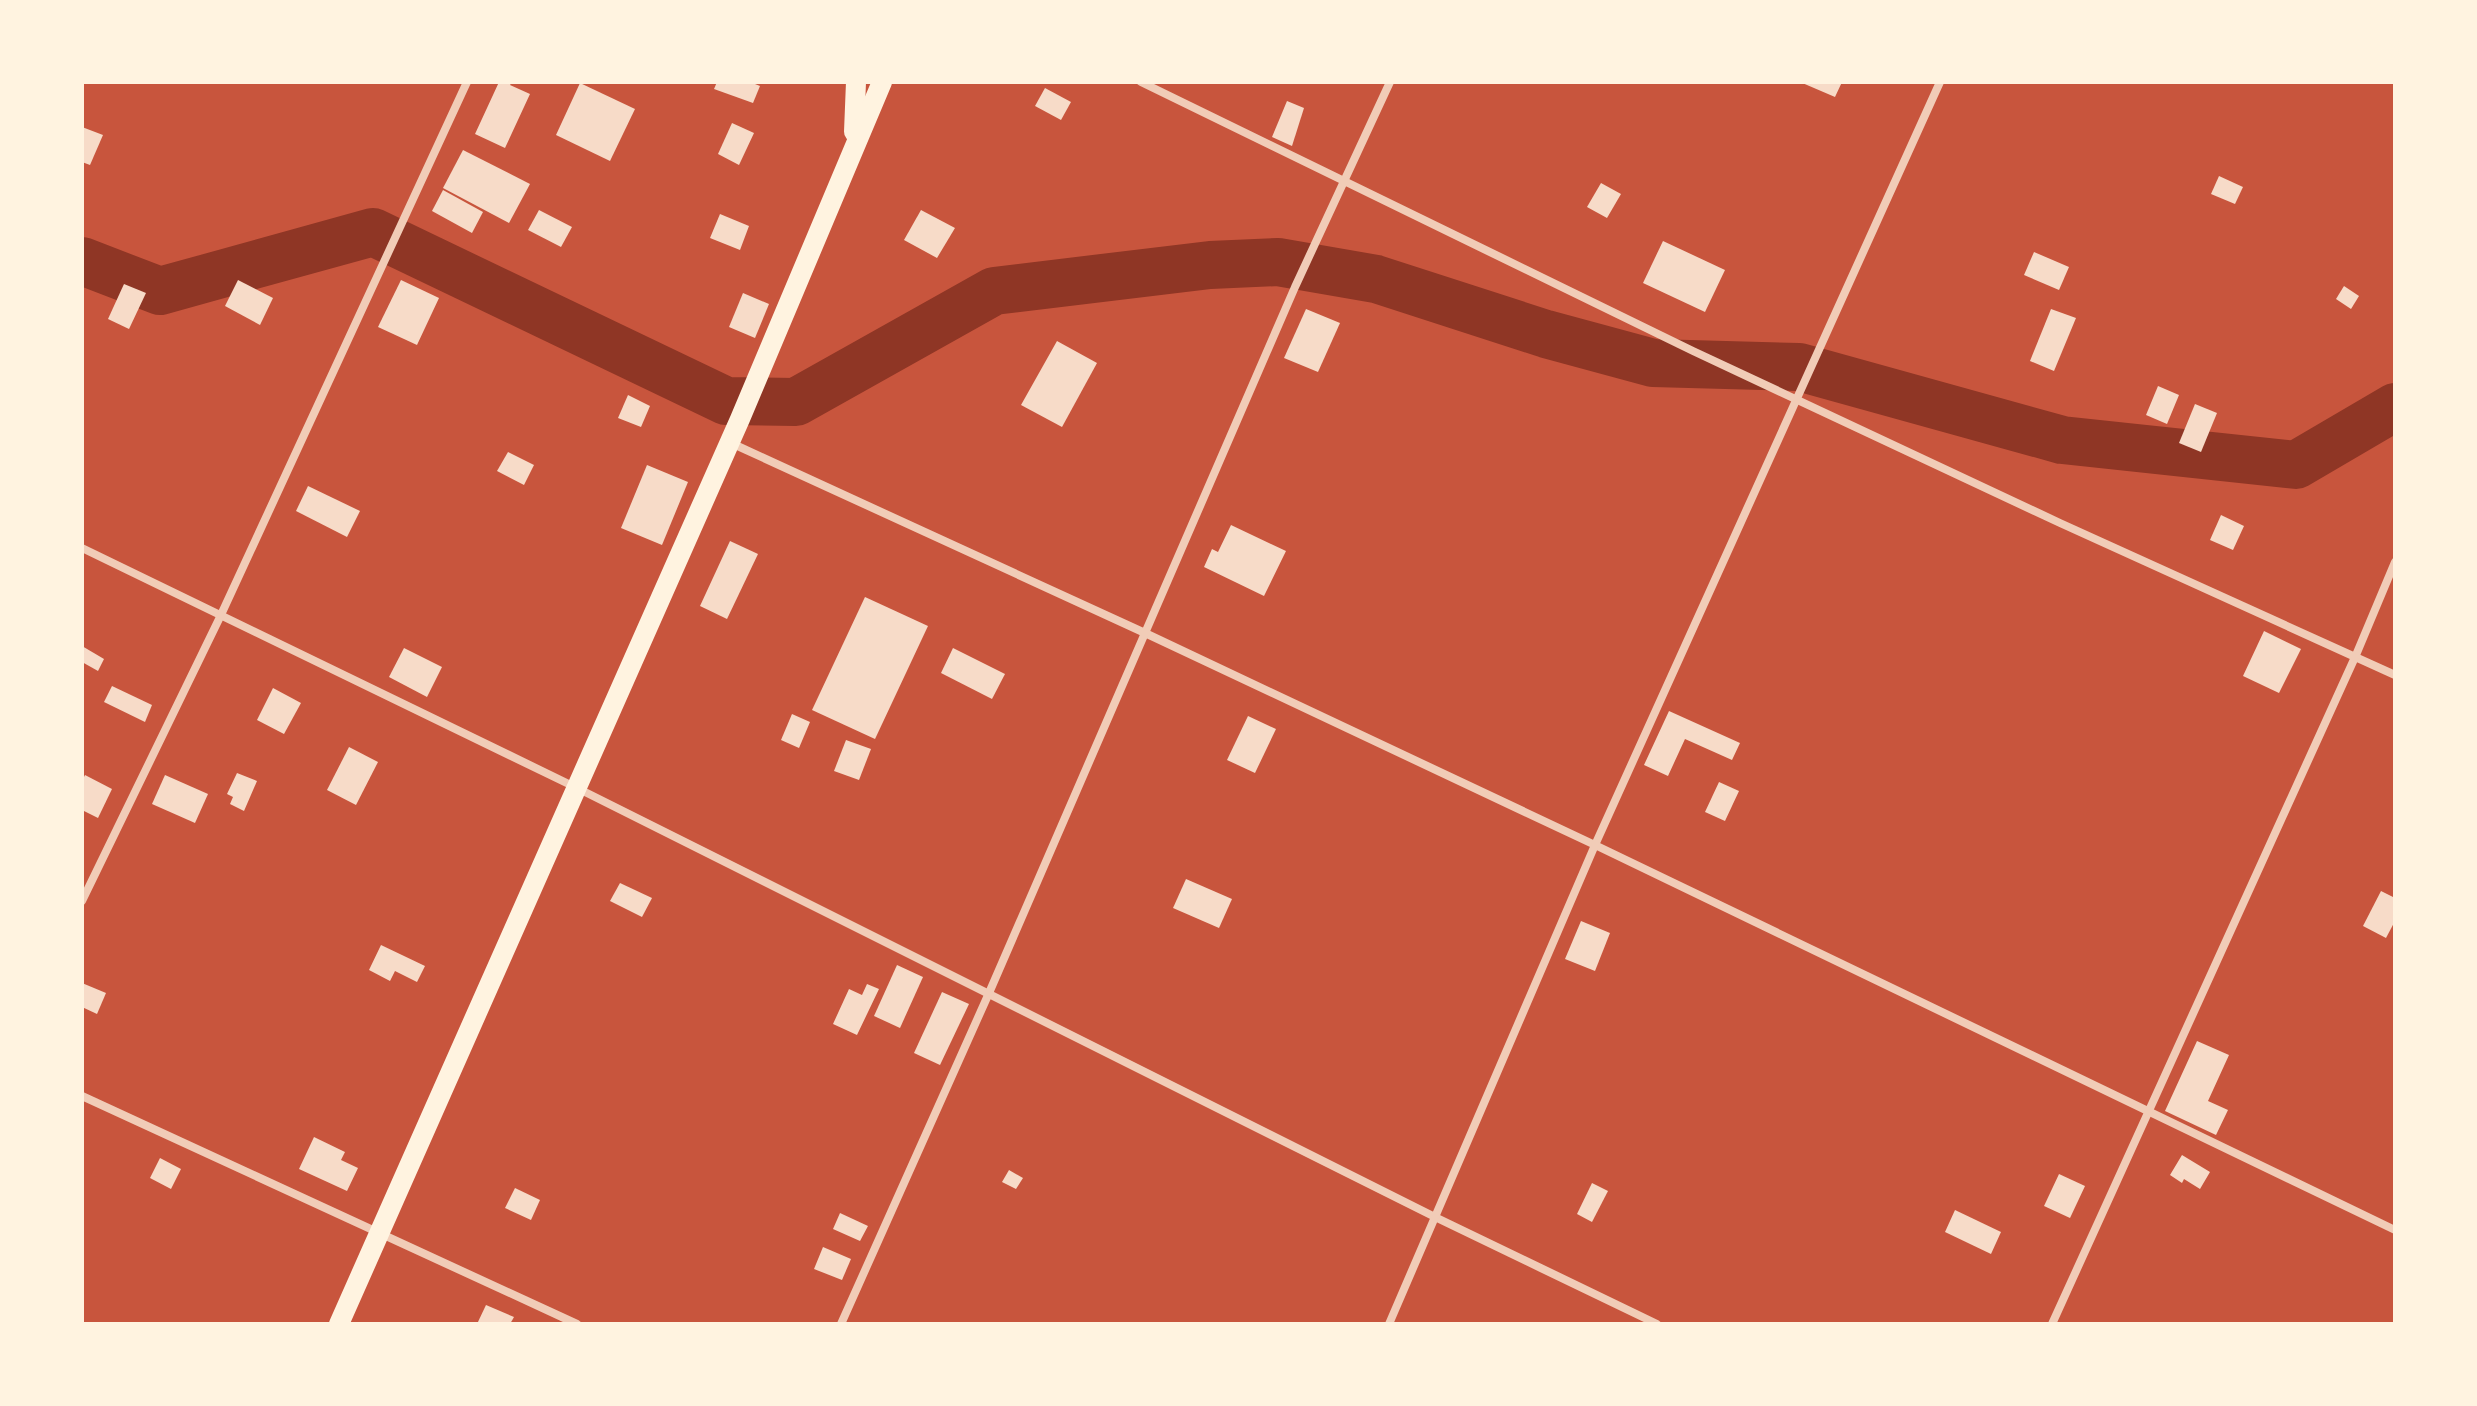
<svg xmlns="http://www.w3.org/2000/svg" width="2477" height="1406" viewBox="0 0 2477 1406" font-family="Helvetica,sans-serif">
<rect width="100%" height="100%" fill="#c8553d"/>
<g fill="none" stroke-linecap="round" stroke-linejoin="round">
<path stroke="#8f3625" stroke-width="48" d="M82,261L160,291L373,232L726,401L796,402L994,291L1210,265L1278,262L1376,279L1546,334L1653,363L1799,367L2062,440L2296,465L2395,407"/>
</g>
<g fill="#f7dbc8">
<path d="M499,82H512L510,85L530,94L505,148L475,134Z"/>
<path d="M717,82H750L760,86L753,103L714,89Z"/>
<path d="M1800,82H1842L1835,97Z"/>
<path d="M580,83L635,109L610,161L556,135Z"/>
<path d="M1045,88L1071,102L1061,120L1035,106Z"/>
<path d="M1287,101L1304,108L1292,146L1272,137Z"/>
<path d="M732,123L754,133L739,165L718,154Z"/>
<path d="M82,127L103,135L90,165L82,162Z"/>
<path d="M463,150L530,184L509,223L443,188Z"/>
<path d="M2219,176L2243,187L2235,204L2211,194Z"/>
<path d="M1601,183L1621,194L1607,218L1587,207Z"/>
<path d="M443,190L483,212L472,233L432,211Z"/>
<path d="M539,210L572,227L561,247L528,230Z"/>
<path d="M921,210L955,228L937,258L904,240Z"/>
<path d="M720,214L749,226L740,250L710,238Z"/>
<path d="M1663,241L1725,270L1705,312L1643,283Z"/>
<path d="M2034,252L2069,267L2059,290L2024,275Z"/>
<path d="M238,280L273,298L260,325L225,306Z"/>
<path d="M401,280L439,298L417,345L378,327Z"/>
<path d="M124,284L146,293L129,329L108,319Z"/>
<path d="M2344,286L2359,296L2351,309L2336,299Z"/>
<path d="M743,293L769,304L755,338L729,327Z"/>
<path d="M1306,309L1340,323L1318,372L1284,358Z"/>
<path d="M2051,309L2076,318L2054,371L2030,361Z"/>
<path d="M1057,341L1097,363L1062,427L1021,405Z"/>
<path d="M2158,386L2179,395L2167,424L2146,415Z"/>
<path d="M628,395L650,406L641,427L618,418Z"/>
<path d="M2195,404L2217,413L2201,452L2179,443Z"/>
<path d="M508,452L534,465L524,485L497,471Z"/>
<path d="M647,465L688,482L662,545L621,528Z"/>
<path d="M308,486L360,511L347,537L296,511Z"/>
<path d="M2221,515L2244,526L2233,550L2210,540Z"/>
<path d="M1231,525L1286,551L1264,596L1204,567L1212,549L1218,552Z"/>
<path d="M730,541L758,554L727,619L700,606Z"/>
<path d="M865,597L928,626L875,739L812,710Z"/>
<path d="M2264,631L2301,649L2279,693L2243,676Z"/>
<path d="M82,646L104,659L98,671L82,662Z"/>
<path d="M404,648L442,667L427,697L389,677Z"/>
<path d="M953,648L1005,674L992,699L941,673Z"/>
<path d="M112,686L152,705L145,722L104,702Z"/>
<path d="M273,688L301,703L284,734L257,720Z"/>
<path d="M1669,711L1740,743L1732,760L1685,739L1668,776L1644,765Z"/>
<path d="M792,714L810,722L799,748L781,740Z"/>
<path d="M1248,716L1276,729L1255,773L1227,760Z"/>
<path d="M846,740L871,749L859,780L834,771Z"/>
<path d="M349,747L378,762L356,805L327,790Z"/>
<path d="M237,773L257,781L244,811L230,804L233,797L227,794Z"/>
<path d="M85,775L112,789L98,818L82,810V781Z"/>
<path d="M165,775L208,794L195,823L152,804Z"/>
<path d="M1719,782L1739,791L1725,821L1705,812Z"/>
<path d="M1186,879L1232,899L1219,928L1173,908Z"/>
<path d="M620,883L652,898L642,917L610,901Z"/>
<path d="M2381,891L2395,898V921L2386,938L2363,926Z"/>
<path d="M1581,921L1610,933L1595,971L1565,959Z"/>
<path d="M381,945L425,966L417,982L395,971L390,981L369,970Z"/>
<path d="M897,965L923,977L900,1028L874,1016Z"/>
<path d="M82,983L106,993L97,1014L82,1007Z"/>
<path d="M867,984L879,989L857,1035L833,1024L849,989L862,995Z"/>
<path d="M942,992L969,1004L940,1065L914,1053Z"/>
<path d="M2197,1041L2229,1055L2208,1101L2228,1110L2216,1135L2165,1111Z"/>
<path d="M314,1137L345,1152L341,1160L358,1168L347,1191L299,1169Z"/>
<path d="M2182,1155L2210,1172L2200,1189L2184,1179L2182,1183L2170,1175Z"/>
<path d="M160,1158L181,1169L171,1189L150,1178Z"/>
<path d="M1009,1170L1023,1178L1016,1189L1002,1182Z"/>
<path d="M2059,1174L2085,1186L2070,1218L2044,1206Z"/>
<path d="M1592,1183L1608,1191L1592,1222L1577,1214Z"/>
<path d="M515,1188L540,1200L531,1220L505,1208Z"/>
<path d="M1955,1210L2001,1232L1991,1254L1945,1232Z"/>
<path d="M840,1213L868,1226L860,1241L833,1229Z"/>
<path d="M823,1247L851,1259L842,1280L814,1269Z"/>
<path d="M486,1305L514,1317L510,1324H477Z"/>
</g>
<g fill="none" stroke-linecap="round" stroke-linejoin="round">
<g stroke="#f1ccb7" stroke-width="8">
<path d="M1141,82L1693,351L2060,523L2395,675"/>
<path d="M731,443L1145,633L1595,845L2395,1230"/>
<path d="M82,548L577,788L1437,1218L1657,1324"/>
<path d="M82,901L220,617L467,82"/>
<path d="M82,1096L577,1324"/>
<path d="M841,1324L989,993L1295,287L1390,82"/>
<path d="M1389,1324L1595,845L1940,82"/>
<path d="M2052,1324L2356,655L2395,562"/>
</g>
<g stroke="#fff3e0" stroke-width="20">
<path d="M854,132L856,82"/>
<path d="M339,1324L740,419L882,82"/>
</g>
</g>
<rect width="2477" height="1406" fill="none" stroke="#fff3e0" stroke-width="168"/>
</svg>
